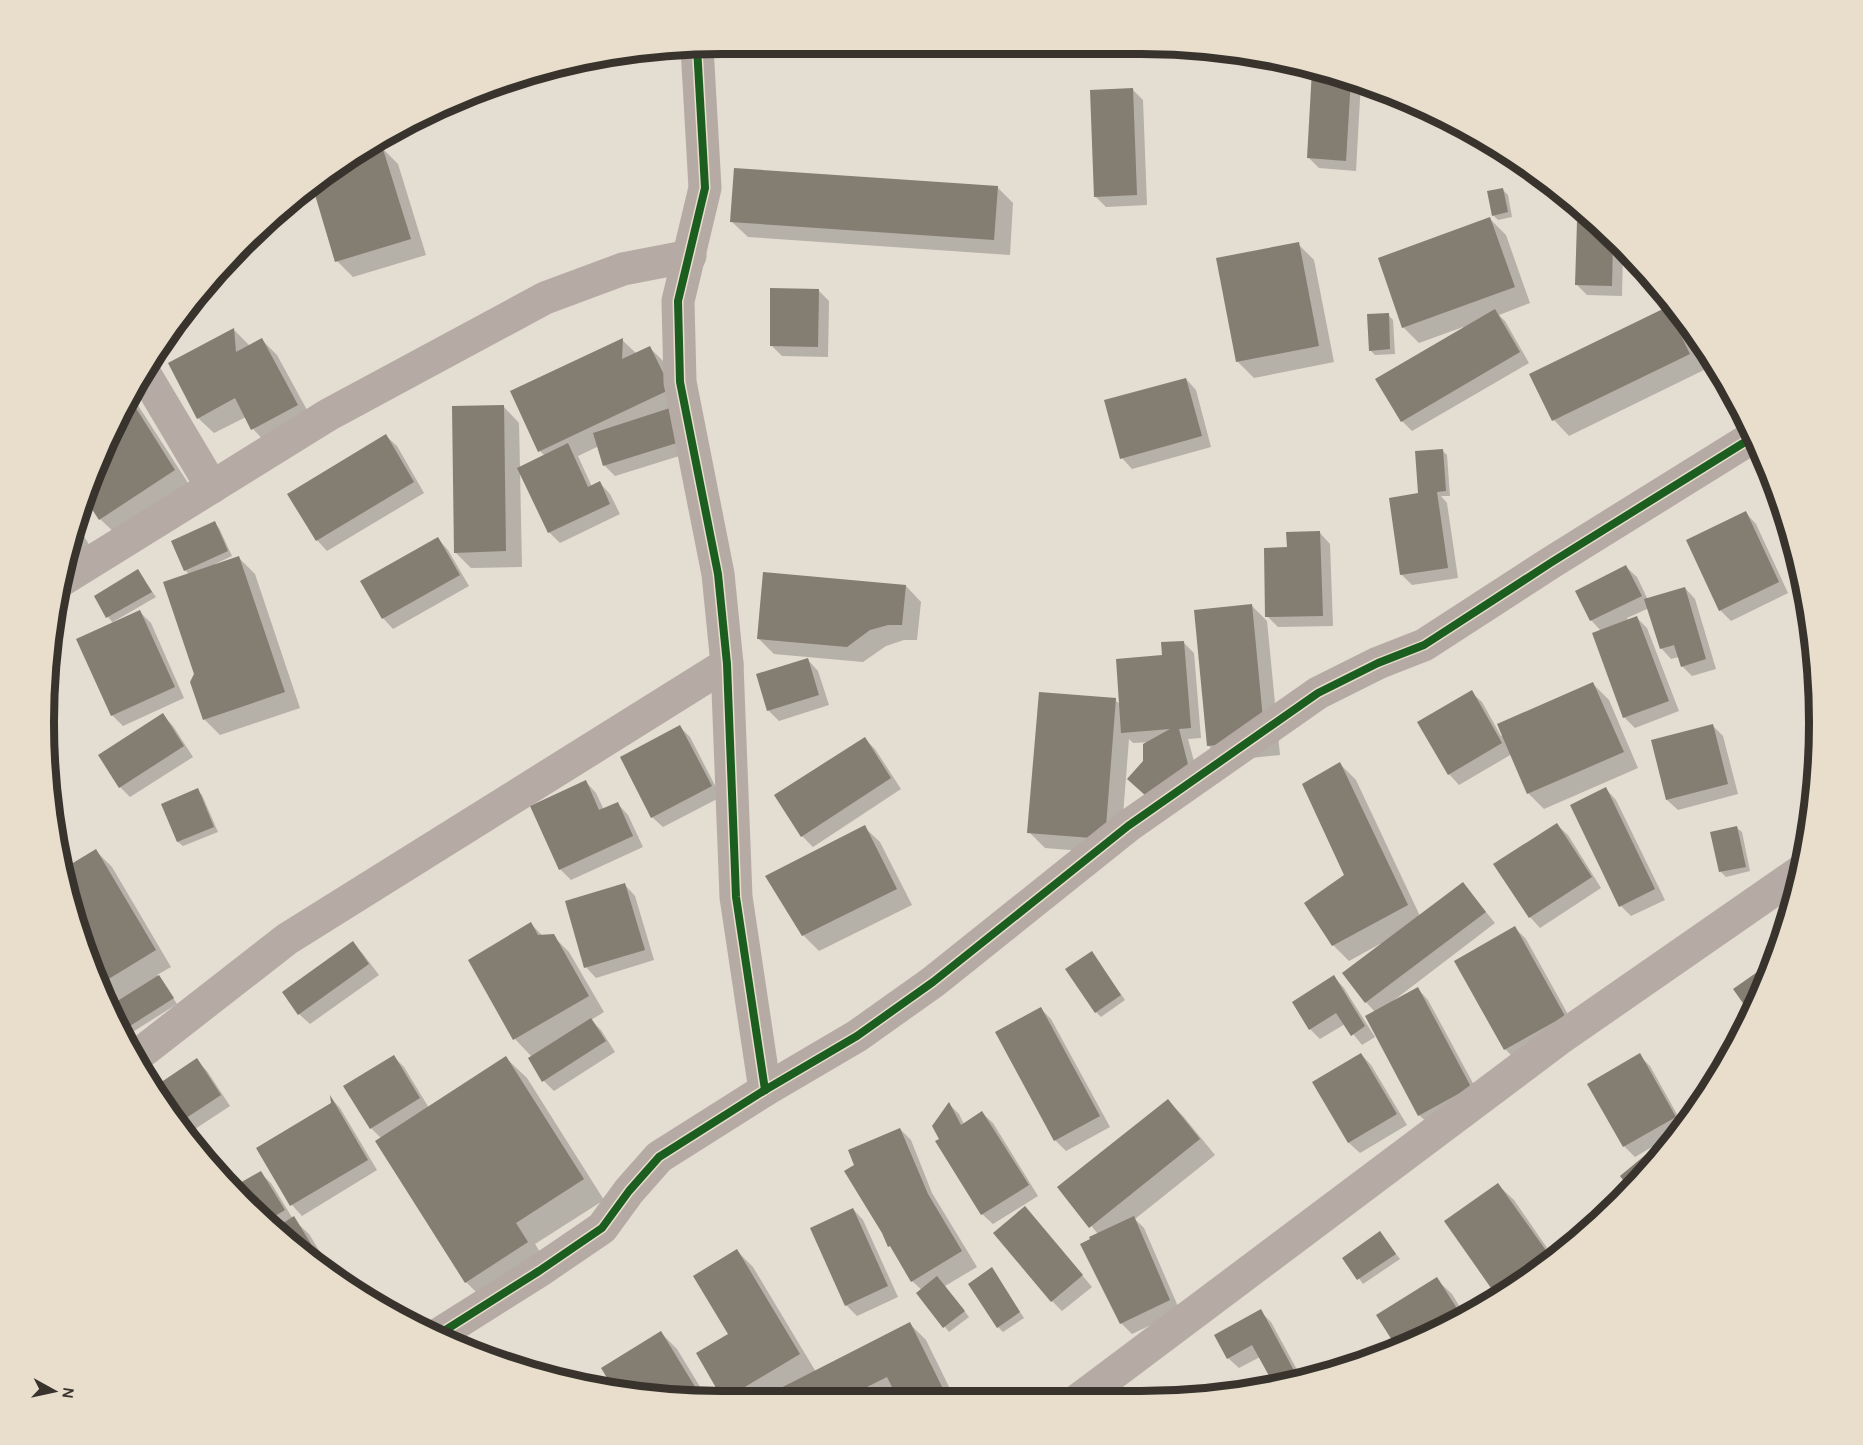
<svg xmlns="http://www.w3.org/2000/svg" width="1863" height="1445" viewBox="0 0 1863 1445" font-family="Karla,sans-serif">
<rect width="100%" height="100%" fill="#e3ddd2"/>
<g fill="#0003">
<path d="M1314,71L1361,81L1356,171L1319,168L1308,157Z"/>
<path d="M1132,89L1143,100L1147,205L1106,207L1096,197Z"/>
<path d="M382,148L398,164L426,255L353,277L337,261Z"/>
<path d="M997,187L1013,203L1010,255L748,237L732,222Z"/>
<path d="M1503,190L1508,195L1512,217L1498,220L1493,215Z"/>
<path d="M1490,219L1506,235L1530,303L1499,315L1505,321L1529,363L1412,431L1402,421L1464,329L1463,327L1419,343L1403,327Z"/>
<path d="M1578,224H1597L1623,249L1622,296L1587,295L1576,284Z"/>
<path d="M1298,244L1314,260L1334,362L1254,378L1238,362L1218,259Z"/>
<path d="M818,290L829,301L828,357L782,356L771,345Z"/>
<path d="M1667,309L1682,324L1704,370L1569,436L1554,420Z"/>
<path d="M1388,315L1393,320L1395,354L1375,355L1370,350Z"/>
<path d="M234,330L250,346L262,340L277,355L313,421L268,445L253,429L246,417L214,433L198,418Z"/>
<path d="M622,340L637,354L650,348L666,364L689,453L615,476L605,466L599,446L578,456L592,487L600,483L610,494L620,514L560,543L549,532L520,470L522,567L471,568L455,552L504,407L519,423L520,468L545,456L540,451Z"/>
<path d="M1186,379L1196,390L1211,447L1132,469L1122,458Z"/>
<path d="M130,393L190,486L116,534L100,519L87,498Z"/>
<path d="M386,436L397,446L424,493L327,551L317,540Z"/>
<path d="M1442,450L1447,455L1450,496H1441L1447,503L1458,578L1412,585L1401,574L1422,495Z"/>
<path d="M1778,492L1783,504L1788,524L1782,526L1777,521L1770,494Z"/>
<path d="M1746,513L1756,524L1788,593L1731,621L1720,610Z"/>
<path d="M76,523L96,556L63,576L67,547Z"/>
<path d="M214,523L219,528L232,556L215,564L216,566L239,558L255,574L300,708L220,735L205,720L192,682L196,674L190,575L185,570Z"/>
<path d="M1320,533L1330,544L1333,626L1278,627L1267,616L1288,548Z"/>
<path d="M438,539L448,550L469,586L393,629L383,618Z"/>
<path d="M1626,567L1637,577L1648,600L1685,588L1695,599L1716,669L1692,676L1682,666L1679,657L1671,659L1661,648L1649,608L1627,618L1628,620L1636,617L1647,628L1679,711L1635,728L1624,717L1601,631L1591,620Z"/>
<path d="M138,571L156,597L113,622L114,624L140,612L151,623L184,698L123,726L112,715L114,624L108,617L96,596Z"/>
<path d="M906,586L921,602L917,640H904L886,646L863,662L774,654L758,638Z"/>
<path d="M1251,605L1267,621L1280,755L1224,761L1208,745Z"/>
<path d="M1183,642L1194,653L1201,738L1188,739L1201,787L1144,762L1151,742L1133,743L1129,739L1120,854L1045,848L1029,832L1115,700L1121,705L1164,656Z"/>
<path d="M808,660L818,671L829,705L779,721L768,710Z"/>
<path d="M1593,684L1609,700L1638,768L1544,809L1529,794L1512,754L1459,785L1449,774L1471,692L1482,702L1501,736Z"/>
<path d="M163,715L173,726L193,757L130,797L120,787Z"/>
<path d="M1712,725L1723,736L1738,794L1678,810L1667,800Z"/>
<path d="M680,727L690,737L721,797L663,827L652,817Z"/>
<path d="M865,739L875,749L901,789L813,847L802,836L776,796Z"/>
<path d="M1340,764L1356,780L1420,916L1463,884L1495,923L1393,1001L1394,1002L1418,989L1428,1000L1481,1098L1430,1125L1419,1115L1375,1012L1366,1002L1381,946L1380,944L1349,961L1333,945L1346,876Z"/>
<path d="M586,782L596,793L604,810L618,804L628,815L643,847L571,880L560,869Z"/>
<path d="M1606,789L1616,800L1665,900L1631,916L1621,906Z"/>
<path d="M197,790L202,795L218,832L183,846L178,842Z"/>
<path d="M1557,825L1568,835L1601,888L1540,928L1530,917Z"/>
<path d="M864,827L880,842L912,905L819,951L803,935Z"/>
<path d="M1737,828L1742,832L1750,871L1726,877L1721,872Z"/>
<path d="M96,851L112,867L171,967L157,975L163,982L177,1004L128,1035L118,1023L111,1006L120,1001L118,999L111,1003L109,1001L67,899L63,871Z"/>
<path d="M625,885L635,896L654,960L596,978L586,967Z"/>
<path d="M531,924L543,936H553L569,952L604,1012L591,1020L601,1030L615,1052L554,1091L544,1081L532,1057L515,1039L470,960Z"/>
<path d="M1515,928L1526,939L1575,1027L1516,1060L1505,1049L1456,961Z"/>
<path d="M353,943L363,954L379,975L310,1024L299,1014Z"/>
<path d="M1092,953L1125,1000L1101,1017L1096,1012Z"/>
<path d="M1334,977L1344,988L1375,1037L1362,1045L1345,1024L1320,1039L1310,1029Z"/>
<path d="M1041,1009L1051,1019L1110,1127L1066,1151L1055,1140Z"/>
<path d="M1361,1054L1371,1065L1407,1125L1360,1153L1349,1143L1314,1082Z"/>
<path d="M1639,1055L1650,1066L1683,1125L1689,1120L1679,1136L1631,1187L1661,1144L1660,1142L1635,1157L1624,1146Z"/>
<path d="M394,1057L404,1067L429,1108L506,1058L527,1078L604,1200L535,1244L547,1263L486,1302L466,1282L382,1139L371,1128Z"/>
<path d="M196,1060L207,1071L230,1106L189,1133L154,1088Z"/>
<path d="M332,1099L340,1108L377,1170L302,1216L292,1205L258,1148L333,1103Z"/>
<path d="M1168,1101L1183,1116L1215,1155L1135,1219L1144,1228L1180,1311L1132,1334L1121,1323L1098,1234L1059,1187Z"/>
<path d="M949,1104L959,1114L964,1124L982,1113L993,1123L1038,1196L993,1224L982,1214L941,1139Z"/>
<path d="M900,1129L911,1140L932,1193L977,1267L945,1286L969,1317L949,1332L918,1293L922,1290L912,1281Z"/>
<path d="M260,1173L271,1183L293,1219L309,1234L338,1281L242,1202L232,1190Z"/>
<path d="M1498,1185L1514,1200L1554,1258L1499,1297Z"/>
<path d="M853,1209L863,1220L898,1297L857,1316L846,1305Z"/>
<path d="M1035,1219L1092,1287L1062,1311L1052,1301Z"/>
<path d="M1380,1233L1400,1259L1363,1284L1344,1258Z"/>
<path d="M737,1251L753,1267L816,1372L910,1324L926,1340L956,1401H901L898,1395L886,1401H777L774,1395L763,1401H727L698,1354L730,1335Z"/>
<path d="M992,1269L1024,1318L1003,1332L998,1327Z"/>
<path d="M1436,1279L1452,1294L1466,1317L1399,1347L1379,1315Z"/>
<path d="M1260,1311L1271,1322L1301,1377L1275,1382L1260,1357L1239,1368L1228,1358Z"/>
<path d="M661,1333L677,1349L708,1400L617,1391Z"/>
<path d="M1168,1389L1178,1400H1153Z"/>
</g>
<g fill="#837d72">
<path d="M1312,70L1351,78L1346,161L1307,158Z"/>
<path d="M1133,88L1137,195L1094,197L1090,90Z"/>
<path d="M382,146L411,239L335,262L313,188L357,154Z"/>
<path d="M734,168L998,186L994,240L730,222Z"/>
<path d="M1503,188L1508,212L1492,216L1487,191Z"/>
<path d="M1490,217L1515,287L1402,328L1378,258Z"/>
<path d="M1577,222L1595,223L1613,239L1612,286L1575,285Z"/>
<path d="M1299,242L1319,346L1236,362L1216,258Z"/>
<path d="M770,288L819,289L818,347L770,346Z"/>
<path d="M1667,307L1690,354L1552,421L1529,374Z"/>
<path d="M1495,309L1520,352L1401,422L1375,379Z"/>
<path d="M1389,313L1390,349L1369,351L1367,314Z"/>
<path d="M234,328L236,352L262,338L298,405L251,430L235,398L197,419L168,363Z"/>
<path d="M623,338L622,359L650,346L671,389L538,452L510,391Z"/>
<path d="M1186,378L1202,436L1120,459L1104,400Z"/>
<path d="M129,397L175,470L99,520L86,500Z"/>
<path d="M504,405L506,551L454,553L452,406Z"/>
<path d="M670,408L680,442L603,466L593,433Z"/>
<path d="M386,434L414,482L316,541L287,494Z"/>
<path d="M568,443L588,487L600,481L610,504L548,533L517,468Z"/>
<path d="M1443,449L1446,491L1437,492L1448,568L1400,575L1389,498L1418,493L1415,451Z"/>
<path d="M1777,491L1787,519L1776,522L1769,493Z"/>
<path d="M1746,511L1779,582L1719,611L1686,540Z"/>
<path d="M215,521L228,551L184,571L171,541Z"/>
<path d="M74,528L81,539L66,549L67,547Z"/>
<path d="M1320,531L1323,616L1265,617L1264,548L1287,547L1286,532Z"/>
<path d="M438,537L460,575L382,619L360,581Z"/>
<path d="M239,556L285,692L203,720L190,682L194,674L163,582Z"/>
<path d="M1626,565L1642,596L1590,621L1575,591Z"/>
<path d="M138,569L152,592L106,618L94,596Z"/>
<path d="M763,572L906,585L902,625H888L870,630L847,647L757,639Z"/>
<path d="M1685,587L1706,659L1681,667L1674,645L1660,649L1644,599Z"/>
<path d="M1252,604L1265,740L1207,746L1194,610Z"/>
<path d="M140,610L175,687L111,716L76,639Z"/>
<path d="M1637,616L1669,701L1623,718L1592,633Z"/>
<path d="M1184,641L1191,728L1179,729L1191,776L1146,796L1127,779L1143,761V744L1170,729L1121,733L1116,659L1162,655L1161,642Z"/>
<path d="M808,658L819,695L767,711L756,674Z"/>
<path d="M1593,682L1624,752L1527,794L1497,724Z"/>
<path d="M1472,690L1502,743L1448,775L1417,722Z"/>
<path d="M1039,692L1116,698L1105,839L1027,833Z"/>
<path d="M163,713L184,746L119,788L98,755Z"/>
<path d="M1713,724L1728,784L1666,800L1651,740Z"/>
<path d="M680,725L712,786L651,818L620,757Z"/>
<path d="M865,737L891,778L801,837L774,795Z"/>
<path d="M1340,762L1408,905L1332,946L1304,903L1344,875L1302,784Z"/>
<path d="M586,780L599,810L618,802L633,836L559,870L530,806Z"/>
<path d="M1606,787L1655,889L1619,907L1570,805Z"/>
<path d="M198,788L214,827L177,842L161,804Z"/>
<path d="M1557,823L1592,877L1529,918L1493,864Z"/>
<path d="M865,825L897,889L802,936L765,876Z"/>
<path d="M1737,826L1746,867L1719,872L1710,832Z"/>
<path d="M96,849L156,950L102,983L67,899L63,869Z"/>
<path d="M1463,882L1486,912L1365,1003L1342,973Z"/>
<path d="M625,883L645,950L584,968L565,901Z"/>
<path d="M531,922L538,935L554,934L589,996L513,1040L468,960Z"/>
<path d="M1515,926L1565,1016L1504,1050L1454,961Z"/>
<path d="M353,941L369,964L298,1015L282,992Z"/>
<path d="M1092,951L1121,995L1095,1013L1065,969Z"/>
<path d="M1773,961L1772,963L1752,1016L1733,989Z"/>
<path d="M159,975L174,998L122,1031L111,1005Z"/>
<path d="M1334,975L1365,1026L1351,1036L1336,1013L1309,1030L1292,1002Z"/>
<path d="M1418,987L1471,1087L1418,1116L1365,1016Z"/>
<path d="M1041,1007L1100,1116L1054,1141L995,1032Z"/>
<path d="M591,1018L606,1041L542,1082L528,1058Z"/>
<path d="M1361,1053L1397,1114L1348,1143L1312,1082Z"/>
<path d="M1640,1053L1676,1117L1623,1147L1587,1084Z"/>
<path d="M394,1055L420,1098L370,1129L343,1086Z"/>
<path d="M506,1056L584,1179L516,1223L528,1242L465,1283L375,1141Z"/>
<path d="M197,1058L221,1095L180,1122L154,1087Z"/>
<path d="M330,1095L368,1160L290,1206L256,1148L331,1103Z"/>
<path d="M1168,1099L1200,1139L1089,1228L1057,1187Z"/>
<path d="M949,1102L961,1125L982,1111L1029,1185L981,1215L935,1141L939,1139L932,1126Z"/>
<path d="M1691,1117L1679,1136L1630,1189L1620,1176Z"/>
<path d="M900,1128L928,1194L962,1251L911,1282L890,1246L888,1247L882,1233L844,1171L854,1165L848,1150Z"/>
<path d="M261,1171L285,1210L265,1222L242,1202L231,1188Z"/>
<path d="M1498,1183L1552,1259L1498,1298L1444,1221Z"/>
<path d="M1025,1206L1083,1275L1051,1302L993,1233Z"/>
<path d="M853,1208L888,1286L845,1306L810,1228Z"/>
<path d="M294,1216L328,1272V1273L274,1229Z"/>
<path d="M1134,1216L1170,1300L1120,1324L1080,1244L1090,1239L1089,1237Z"/>
<path d="M1380,1231L1396,1254L1357,1280L1342,1258Z"/>
<path d="M737,1249L800,1354L723,1400L696,1353L728,1334L693,1276Z"/>
<path d="M992,1267L1020,1312L997,1328L968,1284Z"/>
<path d="M937,1276L965,1311L943,1328L916,1293Z"/>
<path d="M1437,1277L1463,1318L1397,1348L1376,1315Z"/>
<path d="M1261,1309L1298,1378L1273,1383L1252,1345L1227,1359L1214,1335Z"/>
<path d="M910,1322L949,1401H899L887,1377L839,1401H775L771,1393Z"/>
<path d="M661,1331L703,1400L615,1391L601,1368Z"/>
<path d="M1168,1388L1170,1400H1151Z"/>
</g>
<g fill="none" stroke-linecap="round" stroke-linejoin="round">
<g stroke="#b6aaa4" stroke-width="33">
<path d="M697,47L705,188L678,301L680,382L718,574L727,664L736,897L765,1090"/>
<path d="M143,371L212,487"/>
<path d="M62,580L328,415L545,298L623,269L690,256"/>
<path d="M133,1059L287,939L727,664"/>
<path d="M436,1336L539,1271L602,1228L629,1191L659,1157L765,1090L857,1036L933,982L1128,826L1318,693L1378,663L1424,645L1552,562L1753,437"/>
<path d="M1078,1400L1559,1039L1801,871"/>
</g>
<defs>
<g id="cycleway">
<path d="M697,47L705,188L678,301L680,382L718,574L727,664L736,897L765,1090"/>
<path d="M436,1336L539,1271L602,1228L629,1191L659,1157L765,1090L857,1036L933,982L1128,826L1318,693L1378,663L1424,645L1552,562L1753,437"/>
</g>
</defs>
<use href="#cycleway" stroke="#e9decc" stroke-width="11"/>
<use href="#cycleway" stroke="#1b5e20" stroke-width="8"/>
</g>
<path d="M0 0H1863V1445H0ZM722 54H1141A668 668 0 0 1 1809 722V723A668 668 0 0 1 1141 1391H722A668 668 0 0 1 54 723V722A668 668 0 0 1 722 54Z" fill="#e9decc" fill-rule="evenodd"/>
<path fill="none" stroke="#38342d" stroke-width="8" d="M722 54H1141A668 668 0 0 1 1809 722V723A668 668 0 0 1 1141 1391H722A668 668 0 0 1 54 723V722A668 668 0 0 1 722 54Z"/>
<g transform="translate(54 1391) rotate(98)" stroke="#e9decc" stroke-width="4.5" paint-order="stroke">
<path d="M0-4.5L10 22L0 15L-10 22Z" fill="#38342d"/>
<text y="-9" font-size="16" font-weight="bold" text-anchor="middle" fill="#38342d">N</text>
</g>
</svg>
